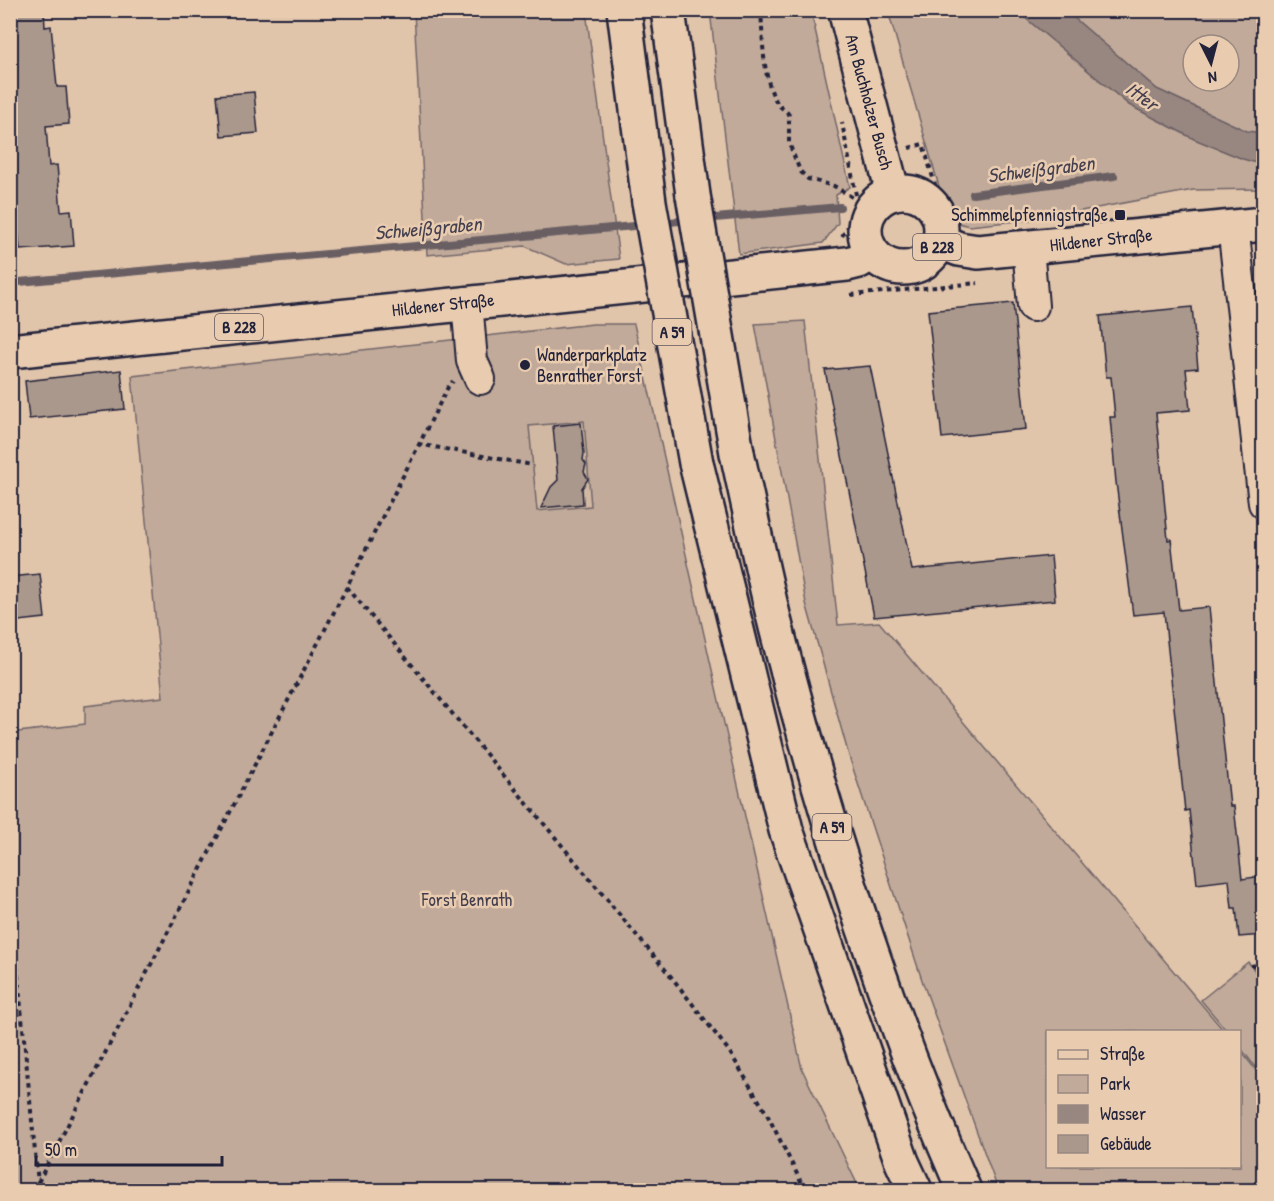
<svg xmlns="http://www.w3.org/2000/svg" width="1274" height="1201" viewBox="0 0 1274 1201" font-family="'Patrick Hand',sans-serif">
<rect width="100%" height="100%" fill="#e1c5ab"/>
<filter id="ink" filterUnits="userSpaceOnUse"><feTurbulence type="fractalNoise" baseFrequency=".0167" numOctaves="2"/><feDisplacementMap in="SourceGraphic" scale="12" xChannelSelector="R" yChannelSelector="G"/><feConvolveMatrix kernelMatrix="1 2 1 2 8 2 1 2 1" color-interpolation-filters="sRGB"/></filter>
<g filter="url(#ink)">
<path fill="#d1b8a2" d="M584,421L592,506L536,511L529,426Z"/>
<g fill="#c1aa99" stroke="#72666a" stroke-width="1.5" fill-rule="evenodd">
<path d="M414,11H586L619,259L566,264L525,246L427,255Z"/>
<path d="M710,11H811L850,187L836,195L838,223L823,243L739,254Z"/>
<path d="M888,11H1263V189L1193,190L1038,219L969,226L958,223L947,214ZM1193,45H1229V81H1193Z"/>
<path d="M805,321L838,625L879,622L1224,1031L1048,1032V1166H1240V1050L1263,1079V1190H998L923,983L849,756L806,603L755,324Z"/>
<path d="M593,324H634L802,1069L860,1190H11L10,733L85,724V706L163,697L132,376ZM584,421L591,506L537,511L529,426Z"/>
<path d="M1248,962L1263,981V1077L1240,1047V1032L1227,1031L1201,1000Z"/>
</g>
<path fill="#988680" stroke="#695e64" stroke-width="1.5" d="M1017,11H1066L1157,89L1247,131L1263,133V165L1243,159L1194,139L1129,105Z"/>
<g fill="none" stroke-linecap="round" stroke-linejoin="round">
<g stroke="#695e64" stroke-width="8">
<path d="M973,194L1114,176"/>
<path d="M704,219L840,207"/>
<path d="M660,223L689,220"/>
<path d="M19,282L645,225"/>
</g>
</g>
<g fill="#ab988c" stroke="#22223b" stroke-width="1.5">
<path d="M10,10H44L45,27L51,26L57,87H66L69,124L46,126L49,166L57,165L61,211L71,210L74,246L20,250L10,143Z"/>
<path d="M254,92L258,133L221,136L217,95Z"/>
<path d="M1013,303L1026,429L942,438L928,311Z"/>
<path d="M1192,307L1198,368L1186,369L1190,410L1156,413L1168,540L1171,539L1179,610L1209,607L1230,806H1234L1242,879L1263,876V935L1239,937L1236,908H1232L1229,880L1197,884L1189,810L1185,811L1164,612L1133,615L1116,482L1110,417H1115L1111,377H1106L1100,316Z"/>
<path d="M870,366L912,570L1051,556L1055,600L874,617L825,370Z"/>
<path d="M121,370L125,409L29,419L25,381Z"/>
<path d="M581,423L584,453L583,460L586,464L584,472L588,479L582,488L583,504L541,508L551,487L558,480L553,426Z"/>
<path d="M40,574L45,618L10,622V577Z"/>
</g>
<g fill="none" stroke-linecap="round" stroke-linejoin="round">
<defs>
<g id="minor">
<path d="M1233,226L1264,503"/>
<path d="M1028,247L1033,306"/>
<path d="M467,302L472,361L480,379"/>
</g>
<g id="major">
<path d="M845,10L893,193"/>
<circle cx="903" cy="230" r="38"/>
<path d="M939,241L959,249L978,252L1264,224"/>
<path d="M10,351L847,264L859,261L872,253"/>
</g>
<g id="highway">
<path d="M624,10L649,202"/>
<path d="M668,10L693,195"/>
<path d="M737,453C751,515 763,577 779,639C827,827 886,1013 964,1190"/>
<path d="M696,463L786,830L902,1162L915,1190"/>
</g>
</defs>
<use href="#minor" stroke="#22223b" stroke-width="34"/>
<use href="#major" stroke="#22223b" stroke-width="38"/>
<use href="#highway" stroke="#22223b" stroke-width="38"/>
<g stroke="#22223b" stroke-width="4" stroke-dasharray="4.5 4.5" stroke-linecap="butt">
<path d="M761,10C763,37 762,84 779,105C782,109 786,110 789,115V143L800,171L808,179L834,186L857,200"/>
<path d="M909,148L923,144L936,188L946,214"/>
<path d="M842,236L856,214L857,200L842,123"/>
<path d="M851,295L978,283"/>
<path d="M418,444L532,465"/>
<path d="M347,587L673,979L729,1051L767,1114L805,1190"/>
<path d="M10,894L38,1183"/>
<path d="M1251,966L1264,964"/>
<path d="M34,1190L347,587L448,387L453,381"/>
</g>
<use href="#minor" stroke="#e9ccb0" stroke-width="30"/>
<use href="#major" stroke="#e9ccb0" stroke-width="33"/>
<use href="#highway" stroke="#e9ccb0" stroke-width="33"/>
<defs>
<g id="highway-bridge">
<path d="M693,195L737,453"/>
<path d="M649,202L696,463"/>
</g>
</defs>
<use href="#highway-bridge" stroke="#22223b" stroke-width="38" stroke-linecap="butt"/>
<use href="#highway-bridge" stroke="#e9ccb0" stroke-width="33"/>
</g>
</g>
<g fill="#22223b" stroke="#e9ccb0" stroke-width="2">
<rect x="1114" y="209" width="12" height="12" rx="3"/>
<circle cx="525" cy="365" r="6"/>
</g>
<g text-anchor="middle" stroke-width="5" stroke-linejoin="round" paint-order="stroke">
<g fill="#e9ccb0" stroke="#5e555e" stroke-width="1.5">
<rect x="913" y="234" width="48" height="26" rx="4.5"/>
<rect x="215" y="314" width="48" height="26" rx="4.5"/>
<rect x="652.5" y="319" width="39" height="26" rx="4.5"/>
<rect x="812.5" y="814" width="39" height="26" rx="4.5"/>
</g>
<g font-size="16" font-weight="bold" fill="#22223b">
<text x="937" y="253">B 228</text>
<text x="239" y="333">B 228</text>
<text x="672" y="338">A 59</text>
<text x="832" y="833">A 59</text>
</g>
<g font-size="18" fill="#22223b" stroke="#e9ccb0">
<text transform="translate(869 102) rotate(75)" y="6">Am Buchholzer Busch</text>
<text transform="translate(1101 240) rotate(-6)" y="6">Hildener Straße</text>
<text transform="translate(443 305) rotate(-6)" y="6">Hildener Straße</text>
</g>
<g font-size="18" fill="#22223b" stroke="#e9ccb0" text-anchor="end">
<text x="1108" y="221">Schimmelpfennigstraße</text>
<text x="537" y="361" text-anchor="start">Wanderparkplatz<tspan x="537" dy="21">Benrather Forst</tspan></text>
</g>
<g font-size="18" fill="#423d4e" stroke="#e9ccb0">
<text x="467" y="906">Forst Benrath</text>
</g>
<g font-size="20" font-style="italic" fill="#454050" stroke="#e9ccb0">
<text transform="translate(1142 96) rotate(36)" y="7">Itter</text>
<text transform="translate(1041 169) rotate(-7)" y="7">Schweißgraben</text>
<text transform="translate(428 228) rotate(-5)" y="7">Schweißgraben</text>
</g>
</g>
<rect width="1274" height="1201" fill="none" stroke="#e9ccb0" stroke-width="36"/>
<rect x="18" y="18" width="1238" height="1165" fill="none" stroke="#22223b" stroke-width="2" filter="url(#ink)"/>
<rect x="1046" y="1030" width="195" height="138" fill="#e9ccb0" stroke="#998881" stroke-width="1.5"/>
<rect x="1058" y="1050" width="30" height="9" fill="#e9ccb0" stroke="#998881" stroke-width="1.5"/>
<text x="1100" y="1060" font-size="18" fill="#22223b">Straße</text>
<rect x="1058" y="1075" width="30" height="18" fill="#c1aa99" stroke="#998881" stroke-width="1.5"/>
<text x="1100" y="1090" font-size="18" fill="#22223b">Park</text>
<rect x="1058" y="1105" width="30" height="18" fill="#988680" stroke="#998881" stroke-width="1.5"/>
<text x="1100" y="1120" font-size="18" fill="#22223b">Wasser</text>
<rect x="1058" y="1135" width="30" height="18" fill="#ab988c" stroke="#998881" stroke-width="1.5"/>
<text x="1100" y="1150" font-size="18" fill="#22223b">Gebäude</text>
<g transform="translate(1211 63) rotate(174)"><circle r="28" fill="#e9ccb0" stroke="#998881" stroke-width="1.5"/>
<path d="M0-4.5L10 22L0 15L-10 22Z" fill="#22223b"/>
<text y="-9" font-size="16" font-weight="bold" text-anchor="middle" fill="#22223b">N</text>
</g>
<path d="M36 1156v9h186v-9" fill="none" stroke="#22223b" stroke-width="3"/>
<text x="45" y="1156" font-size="18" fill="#22223b" stroke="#e9ccb0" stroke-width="4.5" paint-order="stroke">50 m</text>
</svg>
